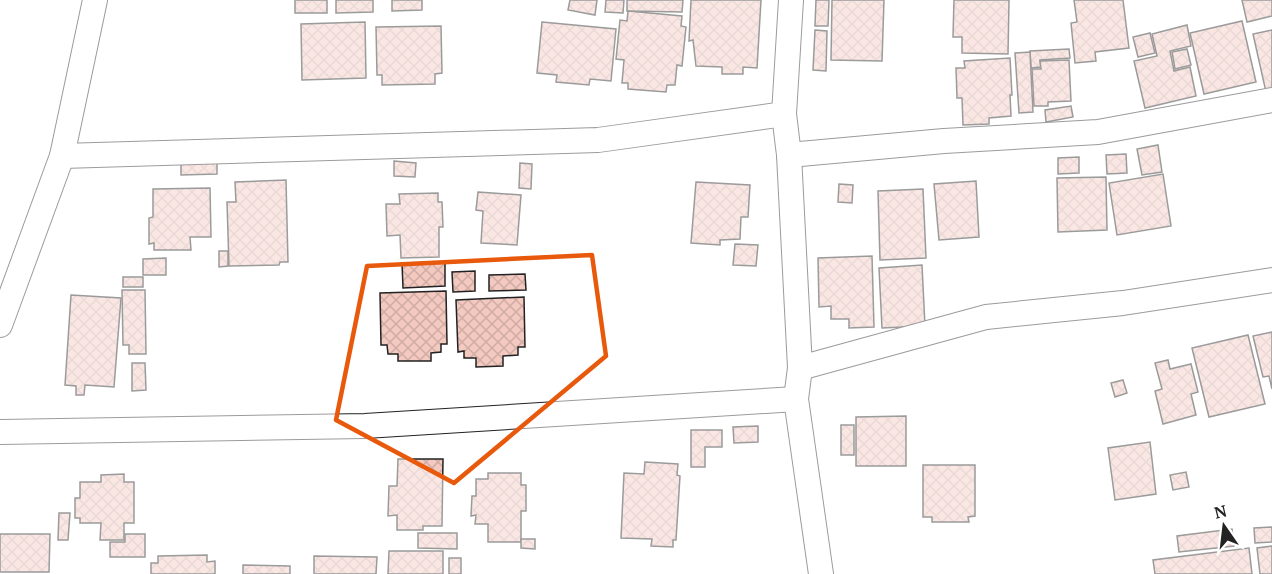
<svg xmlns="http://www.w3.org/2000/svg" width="1272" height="574" viewBox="0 0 1272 574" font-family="'PT Serif',serif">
<defs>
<pattern id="building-cross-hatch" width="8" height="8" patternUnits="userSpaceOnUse" patternTransform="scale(1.5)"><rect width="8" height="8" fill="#f3c9c0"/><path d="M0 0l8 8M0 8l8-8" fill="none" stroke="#d0aca5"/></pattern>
</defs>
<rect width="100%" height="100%" fill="#fff"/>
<g fill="url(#building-cross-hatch)" stroke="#222" stroke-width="1.5">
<rect x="295" y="0" width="32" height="13"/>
<path d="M336,0H373V12L336,13Z"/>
<path d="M392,0H422V10L392,11Z"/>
<path d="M570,0H597L595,15L568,10Z"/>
<path d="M606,0H624L623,13L605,12Z"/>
<path d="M627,0H683L682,12L627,11Z"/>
<path d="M691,0H761L757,68L743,67V74H722V67L696,66L693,40L689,41Z"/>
<path d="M816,0H829L828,26H815Z"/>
<path d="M832,0H884L882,61L831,60Z"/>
<path d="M954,0H1009L1008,54L962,53V37H953Z"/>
<path d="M1074,0H1123L1129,48L1095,52L1096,61L1075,63L1071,23L1077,22Z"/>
<path d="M1242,0H1272V16L1247,22Z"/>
<path d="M628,11L682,16L681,26L686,27L682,66L677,65L675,85H667L666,92L628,89V83H622L624,60L616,59L620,20L627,21Z"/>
<path d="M1242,21L1256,82L1204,94L1190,33Z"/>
<path d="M365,22L366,78L302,80L301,24Z"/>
<path d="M542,22L616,29L611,81L590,79L589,85L556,82L557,75L537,73Z"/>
<path d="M1187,25L1191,46L1170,51L1174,71L1190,67L1196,96L1145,108L1134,61L1157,56L1152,34Z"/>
<path d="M441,26L442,73L435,74V84L382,85V75H377L376,27Z"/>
<path d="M815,30L827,31L826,71L813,70Z"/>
<path d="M1272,30V91L1266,92L1253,34Z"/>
<path d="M1150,33L1155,53L1138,57L1133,37Z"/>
<path d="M1069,49L1070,58L1040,60L1041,67L1031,68L1030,51Z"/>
<path d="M1187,49L1191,65L1175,69L1172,52Z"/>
<path d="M1030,52L1033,112L1019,113L1015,53Z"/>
<path d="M1010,58L1012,95H1010L1011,116L989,118V124L963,125L962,98H957L956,68H965L964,61Z"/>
<path d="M1069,60L1071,101L1048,102V106H1034L1032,69H1041L1040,61Z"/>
<path d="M1071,106L1073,117L1046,122L1045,110Z"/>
<path d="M1158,145L1162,172L1142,175L1137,149Z"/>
<path d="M1126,154L1127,173L1107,174L1106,155Z"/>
<path d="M1079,157V173L1058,174V158Z"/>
<path d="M217,158V174L181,175V159Z"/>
<path d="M394,161L416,163L415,177L394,176Z"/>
<path d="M520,163L532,164L531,189L519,188Z"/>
<path d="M1163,174L1171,226L1117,235L1109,183Z"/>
<path d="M1106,177L1107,230L1058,232L1057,178Z"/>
<path d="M286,180L288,262H280L279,265L229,266L227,202H236L235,182Z"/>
<path d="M976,181L979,237L939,240L934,184Z"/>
<path d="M696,182L750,185L748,217H741L740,239L720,240V245L691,243Z"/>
<path d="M839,184L853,185L852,203L838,202Z"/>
<path d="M210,188L211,237H190L191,250H154V243L149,244V218L153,217V189Z"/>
<path d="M923,189L926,258L880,260L878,191Z"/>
<path d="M478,192L521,195L517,245L481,243L483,211L476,210Z"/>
<path d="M438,193V202H442L443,227H439V257L401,258L400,235L387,236L386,204H400L399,194Z"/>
<path d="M735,244L758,245L756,266L733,265Z"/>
<path d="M219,251H228V266L219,267Z"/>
<path d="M872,256L874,327L849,328V319H831V306L819,307L818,258Z"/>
<path d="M166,258V275H143V259Z"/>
<path d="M445,262V286L403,288L402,263Z"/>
<path d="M922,265L925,326L882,328L879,268Z"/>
<path d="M475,271V291L453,292L452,272Z"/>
<path d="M525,274L526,290L489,291V275Z"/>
<rect x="123" y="277" width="20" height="10"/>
<path d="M122,290H145L146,354H129V345H123Z"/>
<path d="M446,291L447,344H441V352L431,353V361H398V354H388L387,345H381L380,293Z"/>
<path d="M71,295L121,298L114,387L85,385L84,395H76V386L65,385Z"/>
<path d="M524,297L525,347H518V355L503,356V366L476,367V358H464V351L458,352L456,300Z"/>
<path d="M1272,332V389L1269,376L1263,377L1253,336Z"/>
<path d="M1248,335L1265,404L1209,417L1192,348Z"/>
<path d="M1168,360L1170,369L1191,364L1198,392L1191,394L1196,415L1163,424L1155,391L1162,389L1155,363Z"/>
<path d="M132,363H145L146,390L132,391Z"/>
<path d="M1123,380L1127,393L1115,397L1111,383Z"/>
<path d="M906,416V466H856V417Z"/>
<rect x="841" y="425" width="13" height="30"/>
<path d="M758,426V442L734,443L733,427Z"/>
<path d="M691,430H722V447H705V467H691Z"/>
<path d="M1150,442L1156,494L1115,500L1108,448Z"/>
<path d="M398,459H443L442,526H423V530H397V515L388,516L389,486H397Z"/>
<path d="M645,462L678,464L677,475L680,476L676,540H673V547L651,546L652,539L621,538L624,473L644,474Z"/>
<path d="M923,465H975V516L968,517L969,522H932V517H923Z"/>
<path d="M1186,472L1189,487L1173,490L1170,475Z"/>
<path d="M488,473H521V485H526V511H521V542H488V524H475L476,515L471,516L472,496H476V479H488Z"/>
<path d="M124,474V482H134V523H124V540H100L101,523H80V518H75V498H80V482H101V475Z"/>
<path d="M59,513H70L68,540H58Z"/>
<path d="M1272,527V542L1255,543L1254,528Z"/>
<path d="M1232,529L1234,546L1179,552L1177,536Z"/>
<path d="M418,533H457V549L418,548Z"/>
<path d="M0,534H50L49,572H0Z"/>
<path d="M125,534H145V557H110V542H125Z"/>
<path d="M521,539H535V549L521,548Z"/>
<path d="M1272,546V574H1260L1257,548Z"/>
<path d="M1249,548L1252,574H1155L1153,560Z"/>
<path d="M389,551H443V574H388Z"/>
<path d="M207,555V562L215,561V574H151V563H158V556Z"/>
<path d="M314,556L377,557L376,574H314Z"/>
<rect x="449" y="558" width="12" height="16"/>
<path d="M243,565L290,566V574H243Z"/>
</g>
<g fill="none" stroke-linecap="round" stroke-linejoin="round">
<defs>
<g id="street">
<path d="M791,0L784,114L789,155L800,368L796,399L821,574"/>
<path d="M789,155L944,141L1098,132L1272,100"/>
<path d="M62,156L598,140L784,114"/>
<path d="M0,325L62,156L95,0"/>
<path d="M800,368L986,317L1123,303L1272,280"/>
<path d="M0,432L365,426L796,399"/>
</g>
</defs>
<use href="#street" stroke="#222" stroke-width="26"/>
<use href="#street" stroke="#fff" stroke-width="24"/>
</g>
<path d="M0 0H1272V574H0ZM592,255L606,356L454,483L336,420L367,266Z" fill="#fff" fill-opacity=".55" fill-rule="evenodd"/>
<path fill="none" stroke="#e8590c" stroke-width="4.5" stroke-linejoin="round" d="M592,255L606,356L454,483L336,420L367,266Z"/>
<g transform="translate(1224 526) rotate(346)" stroke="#ffffff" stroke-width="4.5" paint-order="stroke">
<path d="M0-4.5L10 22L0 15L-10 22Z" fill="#222222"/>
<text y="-9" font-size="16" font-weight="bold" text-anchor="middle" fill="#222222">N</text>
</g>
</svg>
